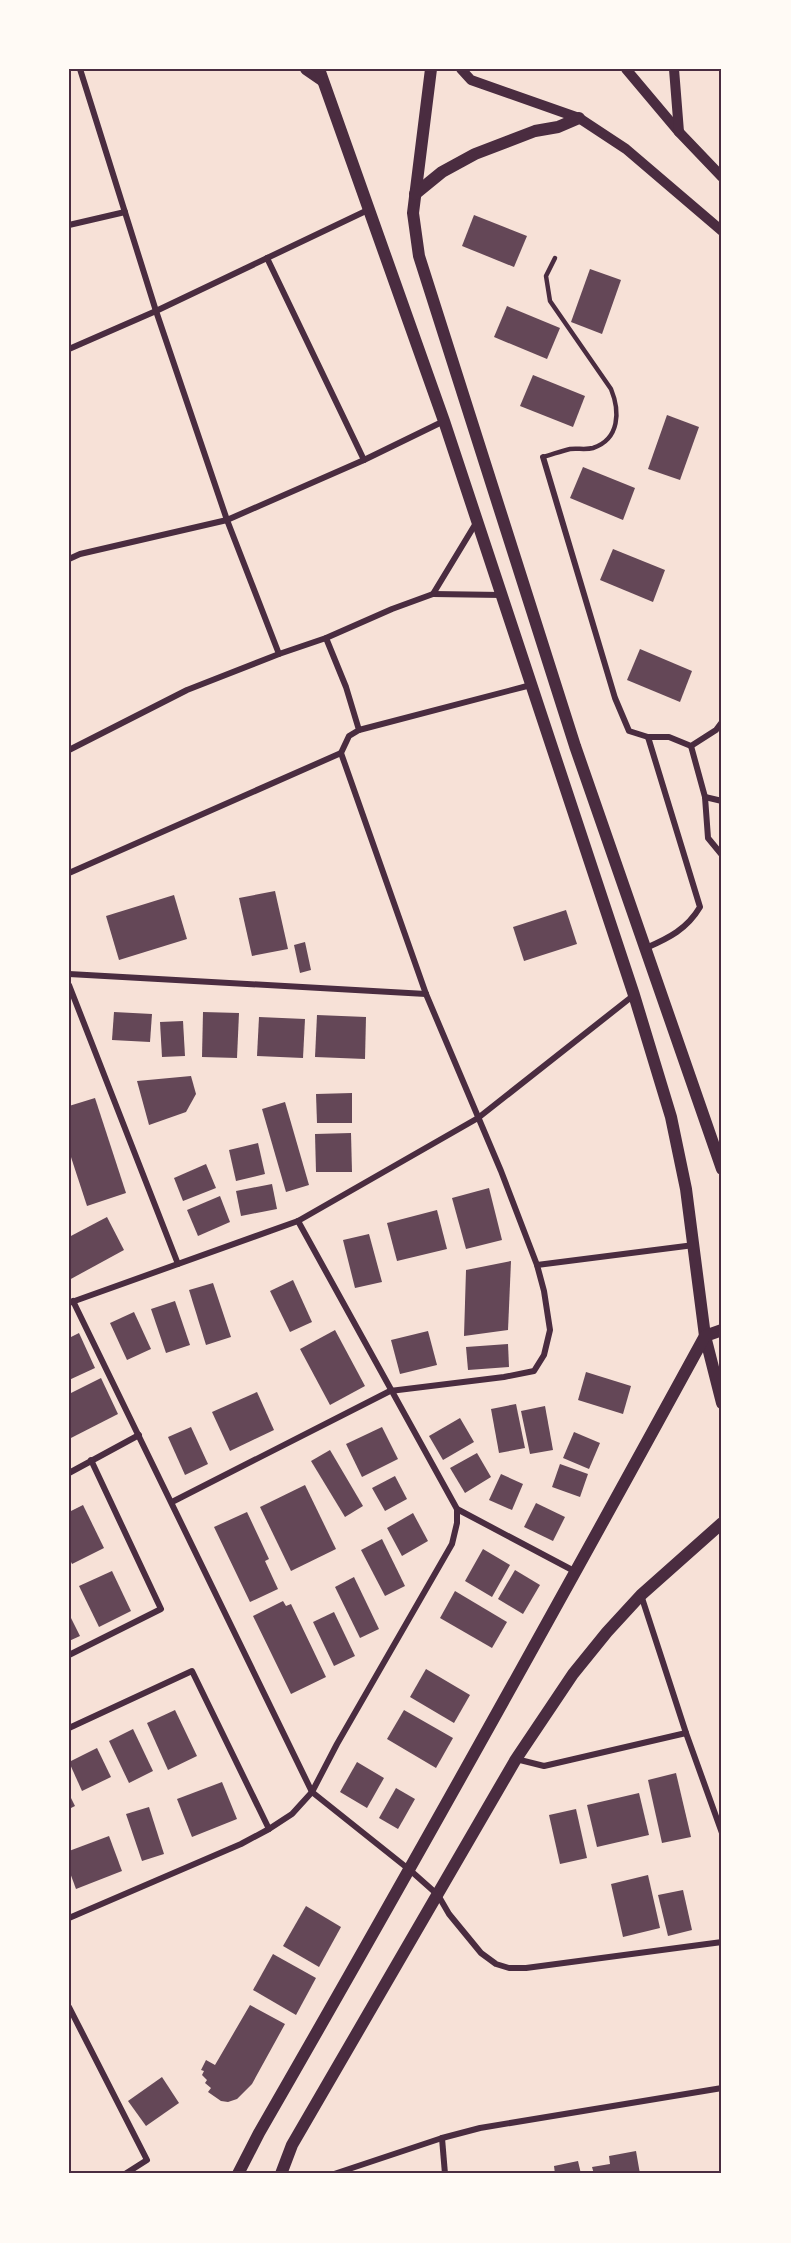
<svg xmlns="http://www.w3.org/2000/svg" width="791" height="2243" viewBox="0 0 791 2243" font-family="'Sofia Sans Condensed',sans-serif">
<rect width="100%" height="100%" fill="#f7e1d7"/>
<g fill="#644757">
<path d="M474,215L527,236L514,267L462,246Z"/>
<path d="M590,269L621,280L602,334L571,322Z"/>
<path d="M507,306L560,328L547,359L494,337Z"/>
<path d="M533,375L585,396L573,427L520,406Z"/>
<path d="M667,415L699,427L680,480L648,469Z"/>
<path d="M583,467L635,488L623,520L570,498Z"/>
<path d="M613,549L665,570L653,602L600,580Z"/>
<path d="M640,649L692,671L680,702L627,680Z"/>
<path d="M275,891L288,949L252,956L239,898Z"/>
<path d="M174,895L187,939L119,960L106,916Z"/>
<path d="M566,910L577,944L524,961L513,927Z"/>
<path d="M305,942L311,970L300,973L294,945Z"/>
<path d="M114,1012L152,1014L150,1042L112,1040Z"/>
<path d="M203,1012L239,1013L237,1058L202,1057Z"/>
<path d="M317,1015L366,1017L365,1059L315,1057Z"/>
<path d="M259,1017L305,1019L303,1058L257,1056Z"/>
<path d="M183,1021L185,1056L162,1057L160,1022Z"/>
<path d="M191,1076L196,1094L186,1112L149,1125L137,1081Z"/>
<path d="M352,1093V1123H317L316,1094Z"/>
<path d="M95,1098L126,1193L87,1206L69,1151V1106Z"/>
<path d="M285,1102L309,1185L286,1192L262,1109Z"/>
<path d="M351,1133L352,1172H316L315,1134Z"/>
<path d="M258,1143L265,1174L236,1181L229,1150Z"/>
<path d="M206,1164L216,1188L183,1201L174,1178Z"/>
<path d="M272,1184L277,1209L241,1216L236,1191Z"/>
<path d="M489,1188L502,1240L466,1249L452,1198Z"/>
<path d="M220,1196L230,1222L198,1236L187,1210Z"/>
<path d="M437,1210L447,1249L397,1261L387,1223Z"/>
<path d="M107,1217L124,1250L69,1280V1237Z"/>
<path d="M369,1234L382,1282L355,1288L343,1240Z"/>
<path d="M511,1261L508,1330L464,1336L466,1270Z"/>
<path d="M293,1280L312,1322L290,1332L270,1291Z"/>
<path d="M213,1283L231,1337L206,1345L189,1290Z"/>
<path d="M175,1301L190,1345L166,1353L151,1309Z"/>
<path d="M134,1312L151,1349L127,1360L110,1323Z"/>
<path d="M335,1330L365,1386L330,1405L300,1349Z"/>
<path d="M428,1331L437,1365L400,1374L391,1340Z"/>
<path d="M79,1333L95,1368L69,1380V1338Z"/>
<path d="M508,1344L509,1367L468,1370L466,1347Z"/>
<path d="M586,1372L631,1386L623,1414L578,1400Z"/>
<path d="M101,1378L118,1414L69,1439V1394Z"/>
<path d="M257,1392L274,1430L230,1451L212,1412Z"/>
<path d="M516,1404L525,1448L499,1453L491,1409Z"/>
<path d="M545,1406L553,1450L530,1454L521,1411Z"/>
<path d="M460,1418L474,1442L443,1460L429,1436Z"/>
<path d="M191,1427L208,1464L185,1475L168,1437Z"/>
<path d="M382,1427L398,1459L362,1477L346,1444Z"/>
<path d="M574,1432L600,1443L589,1469L563,1458Z"/>
<path d="M330,1450L363,1506L345,1517L311,1461Z"/>
<path d="M477,1453L491,1477L465,1493L450,1468Z"/>
<path d="M560,1464L588,1474L580,1497L552,1487Z"/>
<path d="M501,1474L523,1484L512,1510L489,1500Z"/>
<path d="M395,1476L407,1499L385,1511L372,1488Z"/>
<path d="M305,1485L336,1549L291,1571L260,1507Z"/>
<path d="M536,1503L565,1517L553,1541L524,1527Z"/>
<path d="M83,1505L104,1548L72,1564L69,1558V1512Z"/>
<path d="M247,1512L269,1559L265,1561L278,1589L250,1602L214,1527Z"/>
<path d="M413,1513L428,1541L402,1556L387,1528Z"/>
<path d="M382,1539L405,1586L385,1596L361,1550Z"/>
<path d="M483,1549L510,1565L492,1597L465,1581Z"/>
<path d="M515,1570L540,1585L523,1614L498,1599Z"/>
<path d="M112,1571L131,1611L99,1627L79,1586Z"/>
<path d="M354,1577L379,1629L360,1638L335,1587Z"/>
<path d="M455,1591L507,1622L492,1648L440,1618Z"/>
<path d="M283,1601L286,1606L291,1604L326,1677L291,1694L253,1616Z"/>
<path d="M334,1612L355,1656L334,1666L313,1622Z"/>
<path d="M69,1614L80,1636L69,1641Z"/>
<path d="M426,1669L470,1695L454,1723L410,1697Z"/>
<path d="M175,1710L197,1756L168,1770L147,1723Z"/>
<path d="M404,1710L453,1738L436,1768L387,1739Z"/>
<path d="M133,1729L153,1771L129,1783L109,1741Z"/>
<path d="M97,1748L111,1777L82,1791L69,1762Z"/>
<path d="M357,1762L384,1778L367,1808L340,1792Z"/>
<path d="M676,1773L691,1837L662,1843L648,1780Z"/>
<path d="M222,1782L237,1819L192,1837L177,1799Z"/>
<path d="M396,1788L415,1799L398,1829L379,1818Z"/>
<path d="M639,1793L649,1835L597,1847L587,1805Z"/>
<path d="M69,1794L75,1806L69,1809Z"/>
<path d="M149,1807L164,1854L142,1861L126,1814Z"/>
<path d="M576,1809L587,1858L560,1864L549,1815Z"/>
<path d="M109,1836L122,1871L76,1889L69,1870V1851Z"/>
<path d="M648,1875L660,1928L623,1937L611,1884Z"/>
<path d="M683,1890L692,1930L668,1936L658,1895Z"/>
<path d="M306,1906L341,1927L319,1967L283,1946Z"/>
<path d="M273,1954L316,1978L296,2015L253,1990Z"/>
<path d="M250,2005L285,2024L252,2084L237,2099L228,2102L221,2101L208,2092L211,2088L205,2083L207,2080L202,2075L204,2071L201,2070L206,2060L215,2065Z"/>
<path d="M162,2077L179,2103L146,2126L128,2101Z"/>
<path d="M636,2151L640,2174H594L592,2167L610,2164L609,2156Z"/>
<path d="M578,2161L581,2174H555L554,2166Z"/>
</g>
<g fill="none" stroke-linecap="round" stroke-linejoin="round">
<path stroke="#4a2c40" stroke-width="4.5" d="M543,457C551,455 561,451 570,449C577,448 586,450 593,448C620,439 620,411 611,389L550,301L546,276L555,258"/>
<g stroke="#4a2c40" stroke-width="6">
<path d="M80,69L156,311L227,520L279,654"/>
<path d="M69,225L125,212"/>
<path d="M267,258L364,460"/>
<path d="M69,349L156,311L370,209"/>
<path d="M543,457L615,698L629,731L648,737H669L691,746L716,730L722,722"/>
<path d="M69,559L80,554L227,520L364,460L444,421"/>
<path d="M433,594L502,595"/>
<path d="M359,730L531,685"/>
<path d="M691,746L705,797L708,838L722,855"/>
<path d="M69,750L187,690L279,654L326,638L392,609L433,594L476,523"/>
<path d="M705,797L722,801"/>
<path d="M69,873L341,753"/>
<path d="M646,948C669,938 687,929 700,907L648,737"/>
<path d="M69,974L426,994"/>
<path d="M69,985L178,1264"/>
<path d="M537,1265L694,1245"/>
<path d="M73,1301L312,1792L411,1871L438,1895L449,1914L481,1953L496,1964L509,1968H526L722,1942"/>
<path d="M69,1303L298,1221L478,1118L634,995"/>
<path d="M69,1473L139,1435"/>
<path d="M172,1502L390,1391L504,1377L534,1371L544,1355L550,1330L544,1291L537,1265L501,1171L426,994L341,753L349,736L359,730L346,687L326,638"/>
<path d="M457,1509L576,1572"/>
<path d="M641,1595L686,1733L722,1833"/>
<path d="M69,1655L161,1609L91,1460"/>
<path d="M69,1728L192,1671L269,1829"/>
<path d="M516,1759L544,1766L686,1733"/>
<path d="M69,1918L241,1844L269,1829L292,1814L312,1792L337,1744L452,1544L457,1523V1509L298,1221"/>
<path d="M69,2007L147,2160L125,2174"/>
<path d="M442,2138L445,2174"/>
<path d="M334,2174L442,2138L480,2128L722,2088"/>
</g>
<g stroke="#4a2c40" stroke-width="10">
<path d="M461,69L471,80L579,118L626,149L722,231"/>
<path d="M626,69L679,132L722,177"/>
<path d="M674,69L679,132"/>
</g>
<g stroke="#4a2c40" stroke-width="12">
<path d="M306,69L322,80"/>
<path d="M319,69L444,421L634,995L671,1117L686,1189L705,1336L722,1403"/>
<path d="M431,69L413,213L419,256L575,746L722,1169"/>
<path d="M415,194L442,172L475,154L535,131L558,127L579,118"/>
<path d="M238,2174L259,2133C411,1869 559,1603 705,1336L722,1330"/>
<path d="M281,2174L292,2145L516,1759L573,1674L607,1632L641,1595L722,1523"/>
</g>
</g>
<rect width="791" height="2243" fill="none" stroke="#fffaf5" stroke-width="141"/>
<rect x="70" y="70" width="650" height="2102" fill="none" stroke="#4a2c40" stroke-width="2"/>
</svg>
